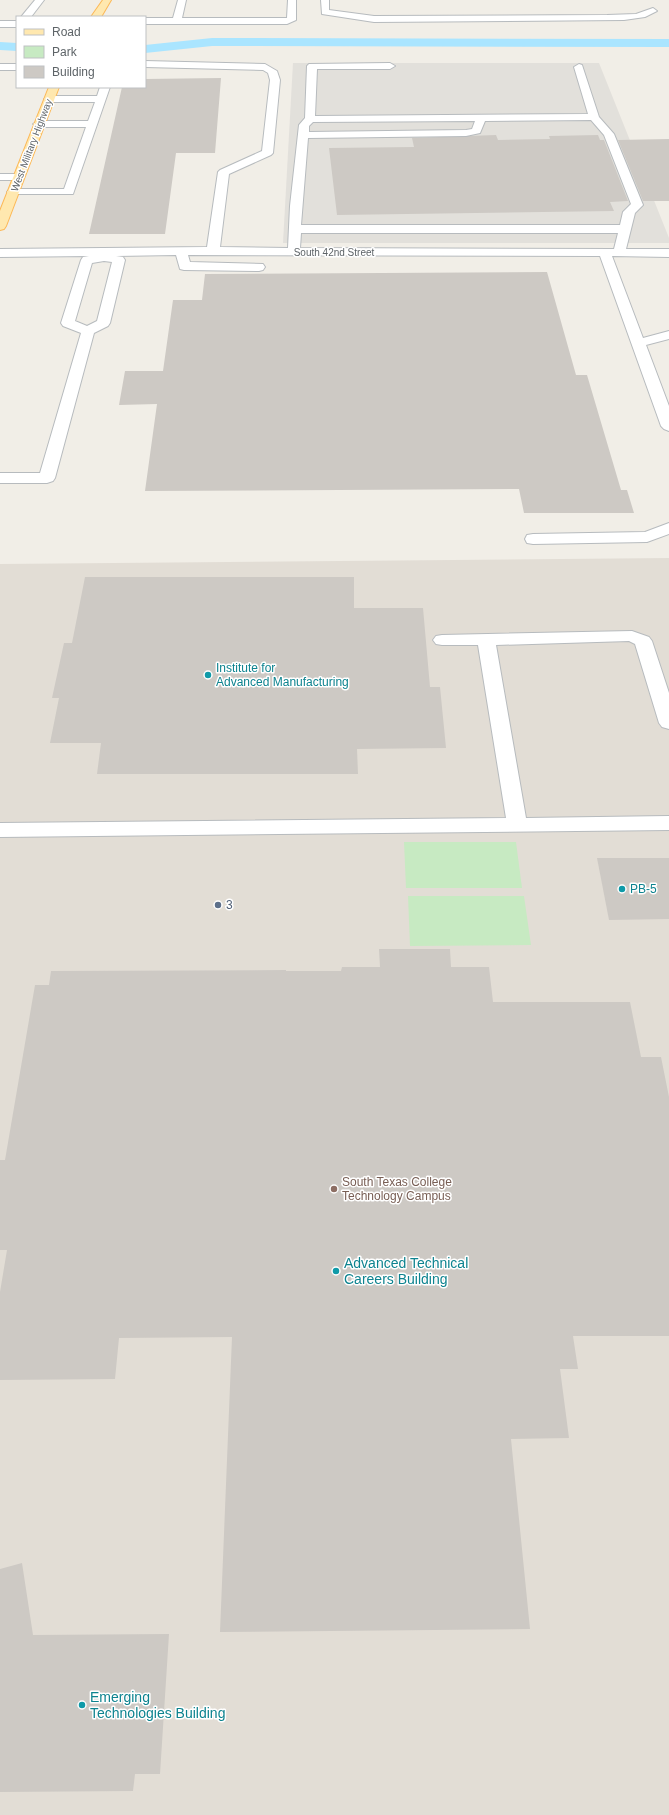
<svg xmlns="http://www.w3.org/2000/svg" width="669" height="1815" viewBox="0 0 669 1815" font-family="Arial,sans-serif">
<rect width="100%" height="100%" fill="#f1eee7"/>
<path fill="#e2e0db" d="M293,63H599L669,238V243H283Z"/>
<path fill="#e2ddd5" d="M669,558V1815H0V564Z"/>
<g fill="#c7eac2">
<path d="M404,842H516L522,888H406Z"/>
<path d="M408,896H524L531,945L410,946Z"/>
</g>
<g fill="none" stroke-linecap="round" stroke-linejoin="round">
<g fill="#aae5ff" fill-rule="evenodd">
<path d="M212,38L669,39V47L212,46L145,53V45Z"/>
<path d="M0,42L17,43V51L0,50Z"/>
</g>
</g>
<g fill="#cdc9c4">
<path d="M221,78L215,153H176L165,234H89L122,87H145V79Z"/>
<path d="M496,135L498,140L550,139L549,136L598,135L600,140H604L628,201L610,202L614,211L337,215L329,148L414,147L412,138Z"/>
<path d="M669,139V201H643L618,140Z"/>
<path d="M547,272L576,375H587L621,490H627L634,513H524L519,489L145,491L157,404L119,405L125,371H163L173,300H202L205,274Z"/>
<path d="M85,577H354V608H423L430,687H440L446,748L357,749L358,774H97L101,743H50L59,698H52L64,643H72Z"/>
<path d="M597,858H669V919L609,920Z"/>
<path d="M379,949H450L451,967H489L493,1002H630L641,1057H661L669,1097V1336H573L578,1369H560L569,1438L511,1439L530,1629L220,1632L232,1337L119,1338L115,1379L0,1380V1292L7,1250H0V1160H5L35,985H49L51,971L286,970V971H341L342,967H380Z"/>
<path d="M22,1563L33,1635L169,1634L160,1774H135L133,1791L0,1792V1569Z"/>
</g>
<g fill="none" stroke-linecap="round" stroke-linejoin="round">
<defs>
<g id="minor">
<path d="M35,0H44L31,17H21Z"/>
<path d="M178,0H186L182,18H287L288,0H296V20L287,24H145V18H173Z"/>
<path d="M321,0H329V10L374,16L607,15L636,14L653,8L657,11L645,17L624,20L374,22L322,14Z"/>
<rect x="0" y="21" width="17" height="6"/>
<path d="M145,61L265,64L277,71L280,80L273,153L271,155L229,174L220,247L288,248L290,206L299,125L305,118L307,66L309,64L390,63L395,66L390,69H317L315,116L588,114L574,67L579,64L582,65L599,117L614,134L643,205L635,213L626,249H669V257L612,256L643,338L669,331V339L646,345L669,406V431L664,429L661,426L600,256L188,255L190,262L263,264L265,267L263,270L259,271L184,270L180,269L176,255L116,256L123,257L125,260L110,323L108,326L94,333L55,478L53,481L47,483H0V473H40L81,333L63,326L61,323L81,260L83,257L89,256L0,257V249L207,247L218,172L220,170L262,151L270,80L268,73L263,70L145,67ZM591,120L604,135L631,204L623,212L620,225H301L308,138L466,136L480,133L485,121ZM475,121L472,129L466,130L309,132V126L313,122ZM301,233H618L614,249L300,248ZM104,261L112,262L97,321L87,326L75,321L92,263Z"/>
<rect x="0" y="64" width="17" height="6"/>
<path d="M100,87H110L73,194H9L7,192L9,190L13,189H64L86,127H38L33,124L38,121H88L95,102H49L44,99L49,96H97Z"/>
<path d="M0,174H18L24,177L18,180H0Z"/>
<path d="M669,523V534L647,542L533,544L527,543L525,539L527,535L533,534L645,532Z"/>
<path d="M632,631L649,637L652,641L669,693V729L662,727L659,723L635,644L629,641L496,645L526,818L669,816V830L0,837V823L506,818L478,645H442L436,644L433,640L436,636L442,635Z"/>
</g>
<g id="major">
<path d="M103,0H111L101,17H91Z"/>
<path d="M49,87H59L6,226L4,229L0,230V211Z"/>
</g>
</defs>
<use href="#minor" stroke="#b7bbbe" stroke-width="2"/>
<use href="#major" stroke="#fcb856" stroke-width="2"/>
<use href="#minor" fill="#fff" fill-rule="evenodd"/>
<use href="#major" fill="#ffe8af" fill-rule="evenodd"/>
</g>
<g fill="#0f9aa8" stroke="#fff" stroke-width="1.5">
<circle cx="208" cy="675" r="4"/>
<circle cx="622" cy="889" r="4"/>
<circle cx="336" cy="1271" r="4"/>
<circle cx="82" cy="1705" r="4"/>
</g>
<circle fill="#5c6f8a" stroke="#fff" stroke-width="1.5" cx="218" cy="905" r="4"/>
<circle fill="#8d6e63" stroke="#fff" stroke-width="1.5" cx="334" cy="1189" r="4"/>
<g text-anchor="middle" stroke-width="3" stroke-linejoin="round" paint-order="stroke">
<g font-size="10" fill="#5e6468" stroke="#fff">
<text transform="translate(31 145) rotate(-69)" y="4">West Military Highway</text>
<text x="334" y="256">South 42nd Street</text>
</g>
<g font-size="12" fill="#0d838f" stroke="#fff" text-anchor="start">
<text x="216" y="672">Institute for<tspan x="216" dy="14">Advanced Manufacturing</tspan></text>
<text x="630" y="893">PB-5</text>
</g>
<g font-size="12" fill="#4e5e75" stroke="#fff" text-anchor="start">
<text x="226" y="909">3</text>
</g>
<g font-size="12" fill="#785e54" stroke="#fff" text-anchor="start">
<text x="342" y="1186">South Texas College<tspan x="342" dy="14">Technology Campus</tspan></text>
</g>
<g font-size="14" fill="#0d838f" stroke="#fff" text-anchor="start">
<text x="344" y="1268">Advanced Technical<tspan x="344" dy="16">Careers Building</tspan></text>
<text x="90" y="1702">Emerging<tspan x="90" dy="16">Technologies Building</tspan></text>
</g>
</g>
<rect x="16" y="16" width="130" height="72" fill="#ffffff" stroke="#bfc1c3"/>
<rect x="24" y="29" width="20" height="6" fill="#ffe8af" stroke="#bfc1c3"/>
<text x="52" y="36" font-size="12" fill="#5e6468">Road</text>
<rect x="24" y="46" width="20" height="12" fill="#c7eac2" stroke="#bfc1c3"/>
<text x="52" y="56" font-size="12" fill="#5e6468">Park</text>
<rect x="24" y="66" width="20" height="12" fill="#cdc9c4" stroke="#bfc1c3"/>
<text x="52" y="76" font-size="12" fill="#5e6468">Building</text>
</svg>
